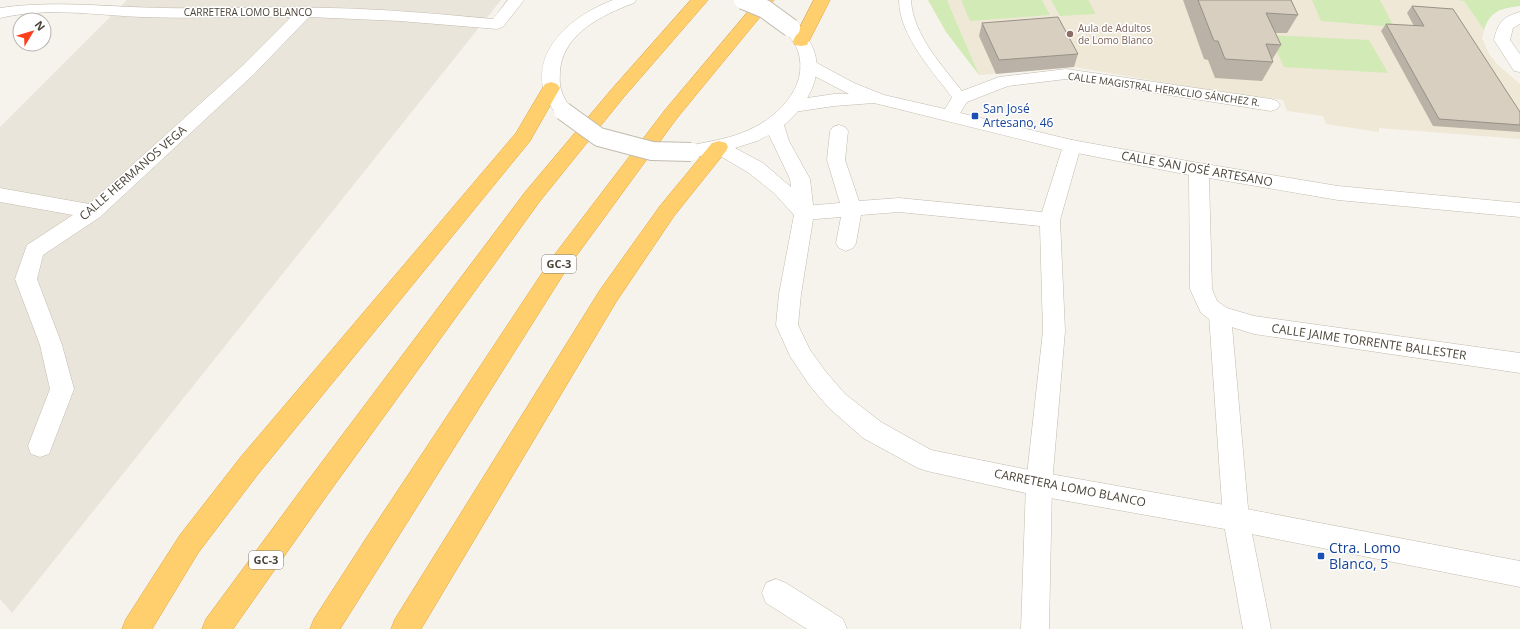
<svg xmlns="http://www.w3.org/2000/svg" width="1520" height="629" viewBox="0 0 1520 629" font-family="'Open Sans',sans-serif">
<rect width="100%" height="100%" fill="#f6f3ec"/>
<path fill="#eae5da" d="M127,0H501L12,613L0,599V127Z"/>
<path fill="#efe8d6" d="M947,0H1455L1464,1L1484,30L1482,38L1489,54L1498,65L1520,84V139L1379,128V132L1326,124L1323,116L1287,111L1283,100L1195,88L1074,67L979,75Z"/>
<g fill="#d2eab5">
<path d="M928,0H947L979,75L946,32Z"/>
<path d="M961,0H1042L1050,15L970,21Z"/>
<path d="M1051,0H1088L1096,14L1060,16Z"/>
<path d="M1312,0H1380L1394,27L1321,21Z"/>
<path d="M1455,0H1520V6C1500,9 1491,10 1484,30L1464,1Z"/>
<path d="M1269,35L1369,40L1388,73L1284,67Z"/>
</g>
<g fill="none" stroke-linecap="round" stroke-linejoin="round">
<defs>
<path id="service" d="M899,0H911C913,36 944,67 965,95L967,98L965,101L960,103L955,101C934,73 899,36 899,0Z"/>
<g id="pedestrian">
<path d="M839,125L845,127L848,131L845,160L859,201L899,198L1042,212L1063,146L1065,142L1072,140L1079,142L1081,146L1060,220L1065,331L1052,484L1049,629H1021L1026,484L1043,331L1040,226L899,212L861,215L856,243L853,248L846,251L839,248L836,243L841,217L804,220L797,218L794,213L797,208L804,206L840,203L827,160L830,131L833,127Z"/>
<path d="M1220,306L1228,309L1231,315L1249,519L1271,629H1243L1223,519L1209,315L1212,309Z"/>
</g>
<g id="minor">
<path d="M508,0H524L503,27L497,29L400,21L309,17L253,75L100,217L43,255L37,279L62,345L74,389L49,454L40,457L31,454L28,446L50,389L40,345L15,279L27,245L73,215L0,202V188L89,204L241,67L291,17C242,16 192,19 142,17C94,15 48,7 0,18V8C54,0 108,7 163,8C218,9 274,6 330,8C384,9 438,14 493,19Z"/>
<path d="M1520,12V24L1513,28L1510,40L1520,54V72L1514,71L1494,40C1498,23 1502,17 1520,12Z"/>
<path d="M809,61L815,62L854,83L884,95L945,109L954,94L999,77L1066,69L1271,99L1277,101L1280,105L1277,109L1271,111L1066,79L1008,86L967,102L960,113L1072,140L1199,163L1338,186L1520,203V217L1338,200L1209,178L1212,289L1217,301L1227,308L1254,316L1520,353V373L1254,334L1212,321L1201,313L1190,289L1189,175L1072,152L874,103L834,106L794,112L788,110L785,106L788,102L794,100L834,94H849L803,70L800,66L803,62Z"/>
<path d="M776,579L786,583L843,619L847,629H807L766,603L762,593L766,583Z"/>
</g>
<g id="tertiary">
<path d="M613,0H636L634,3C602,15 564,33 560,70C560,77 559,83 561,89C563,97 568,104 572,111L569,115L563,117L557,115C551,107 545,97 543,87C535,44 578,13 613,0Z"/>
<path d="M791,23C799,25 804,32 808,39C829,70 808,105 784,125L789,141L810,179L814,213L801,294L798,325L810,350L826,372L845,394L881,422L931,450L1039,472L1236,507L1520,561V587L1236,531L1039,496L927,471L918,468L863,438L829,408L810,386L790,356L776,325L779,294L794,215L774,193L749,173L715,153L691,158L684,157L682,152L684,147C704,142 725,140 744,132C775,120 810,88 798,51C795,42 788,36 783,28L785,25ZM769,135L790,179L791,187L763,163L735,148L757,141Z"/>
</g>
<g id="motorway">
<path d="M691,0H708L623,98L540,201L325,498L233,629H202L206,619L307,482L526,191L611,90Z"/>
<path d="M758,0H774L677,118L566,270L340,629H310L314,619L367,537L552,258L665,110Z"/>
<path d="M814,0H830L807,45L801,46L795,45L793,41Z"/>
<path d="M551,82L557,84L560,88L530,141L258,474L198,553L152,629H122L126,619L180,535L240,458L516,133L545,84Z"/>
<path d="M719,141L726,143L728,147L726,151L674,216L616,302L421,629H391L395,619L600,290L660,206L712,143Z"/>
</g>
</defs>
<use href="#service" stroke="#c2bbae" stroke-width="1"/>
<use href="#pedestrian" stroke="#c2bbae" stroke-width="1"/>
<use href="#minor" stroke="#c2bbae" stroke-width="1"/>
<use href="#tertiary" stroke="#c2bbae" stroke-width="1"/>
<use href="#motorway" stroke="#e0a43c" stroke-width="1"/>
<use href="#service" fill="#fff" fill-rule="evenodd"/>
<use href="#pedestrian" fill="#fff" fill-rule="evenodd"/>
<use href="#minor" fill="#fff" fill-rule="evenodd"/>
<use href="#tertiary" fill="#fff" fill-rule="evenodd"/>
<use href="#motorway" fill="#ffcf6e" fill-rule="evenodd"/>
<defs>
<g id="tertiary-bridge">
<path d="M743,0L765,9L791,28"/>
<path d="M563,111L599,137L652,151L691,152"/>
</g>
</defs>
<use href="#tertiary-bridge" stroke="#c2bbae" stroke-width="20" stroke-linecap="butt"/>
<use href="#tertiary-bridge" stroke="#fff" stroke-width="18"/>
</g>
<g fill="#bab2a6">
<path d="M1183,0H1291L1298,15L1287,33H1275L1281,45L1272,60L1273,62L1262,81L1215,78L1208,60L1204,59Z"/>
<path d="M1412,6L1520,112V132L1433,126L1381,31L1386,24L1414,26L1407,13Z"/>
<path d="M982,23L1078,54L1074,67L996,74L979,36Z"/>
</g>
<g fill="#d8cfc1" stroke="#979187">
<path d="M1198,0H1291L1298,15L1266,13L1281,45L1266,44L1273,62L1225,59L1218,41H1214Z"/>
<path d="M1412,6L1453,9L1520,112V125L1439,119L1386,24L1424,26Z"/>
<path d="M1058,17L1078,54L999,60L982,23Z"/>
</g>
<circle fill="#8d6e63" stroke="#fff" stroke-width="1.5" cx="1070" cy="34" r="4"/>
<g fill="#1a4fb4" stroke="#fff" stroke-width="1.5">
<rect x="971" y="112" width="8" height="8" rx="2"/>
<rect x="1317" y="552" width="8" height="8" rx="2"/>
</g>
<g text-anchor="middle" stroke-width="3" stroke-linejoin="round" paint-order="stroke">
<g font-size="10" fill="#4b4439" stroke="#fff">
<text x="248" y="16">CARRETERA LOMO BLANCO</text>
<text transform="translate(1164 89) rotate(8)" y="4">CALLE MAGISTRAL HERACLIO SÁNCHEZ R.</text>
</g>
<g font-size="10" fill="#785e54" stroke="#fff" text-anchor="start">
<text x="1078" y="32">Aula de Adultos<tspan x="1078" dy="12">de Lomo Blanco</tspan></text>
</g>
<g fill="#fff" stroke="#817c74" stroke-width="1">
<rect x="542" y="255" width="34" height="18" rx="3"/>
<rect x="249" y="551" width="34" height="18" rx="3"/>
</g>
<g font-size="11" font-weight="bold" fill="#4b4439">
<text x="559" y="268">GC-3</text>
<text x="266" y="564">GC-3</text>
</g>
<g font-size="12" fill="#164399" stroke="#fff" text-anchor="start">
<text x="983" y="113">San José<tspan x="983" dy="14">Artesano, 46</tspan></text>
</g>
<g font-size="12" fill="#4b4439" stroke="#fff">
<text transform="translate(1197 169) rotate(10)" y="4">CALLE SAN JOSÉ ARTESANO</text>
<text transform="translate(133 173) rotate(-41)" y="4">CALLE HERMANOS VEGA</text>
<text transform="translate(1369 342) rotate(8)" y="4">CALLE JAIME TORRENTE BALLESTER</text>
<text transform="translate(1070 488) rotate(11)" y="4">CARRETERA LOMO BLANCO</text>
</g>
<g font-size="14" fill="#164399" stroke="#fff" text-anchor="start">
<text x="1329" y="553">Ctra. Lomo<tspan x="1329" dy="16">Blanco, 5</tspan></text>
</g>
</g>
<g transform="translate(32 32) rotate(52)"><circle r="19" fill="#ffffff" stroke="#b7b4b0"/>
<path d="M0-3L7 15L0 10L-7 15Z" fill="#fc3f1d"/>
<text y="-6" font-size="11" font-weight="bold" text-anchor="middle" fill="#4b4439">N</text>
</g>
</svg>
